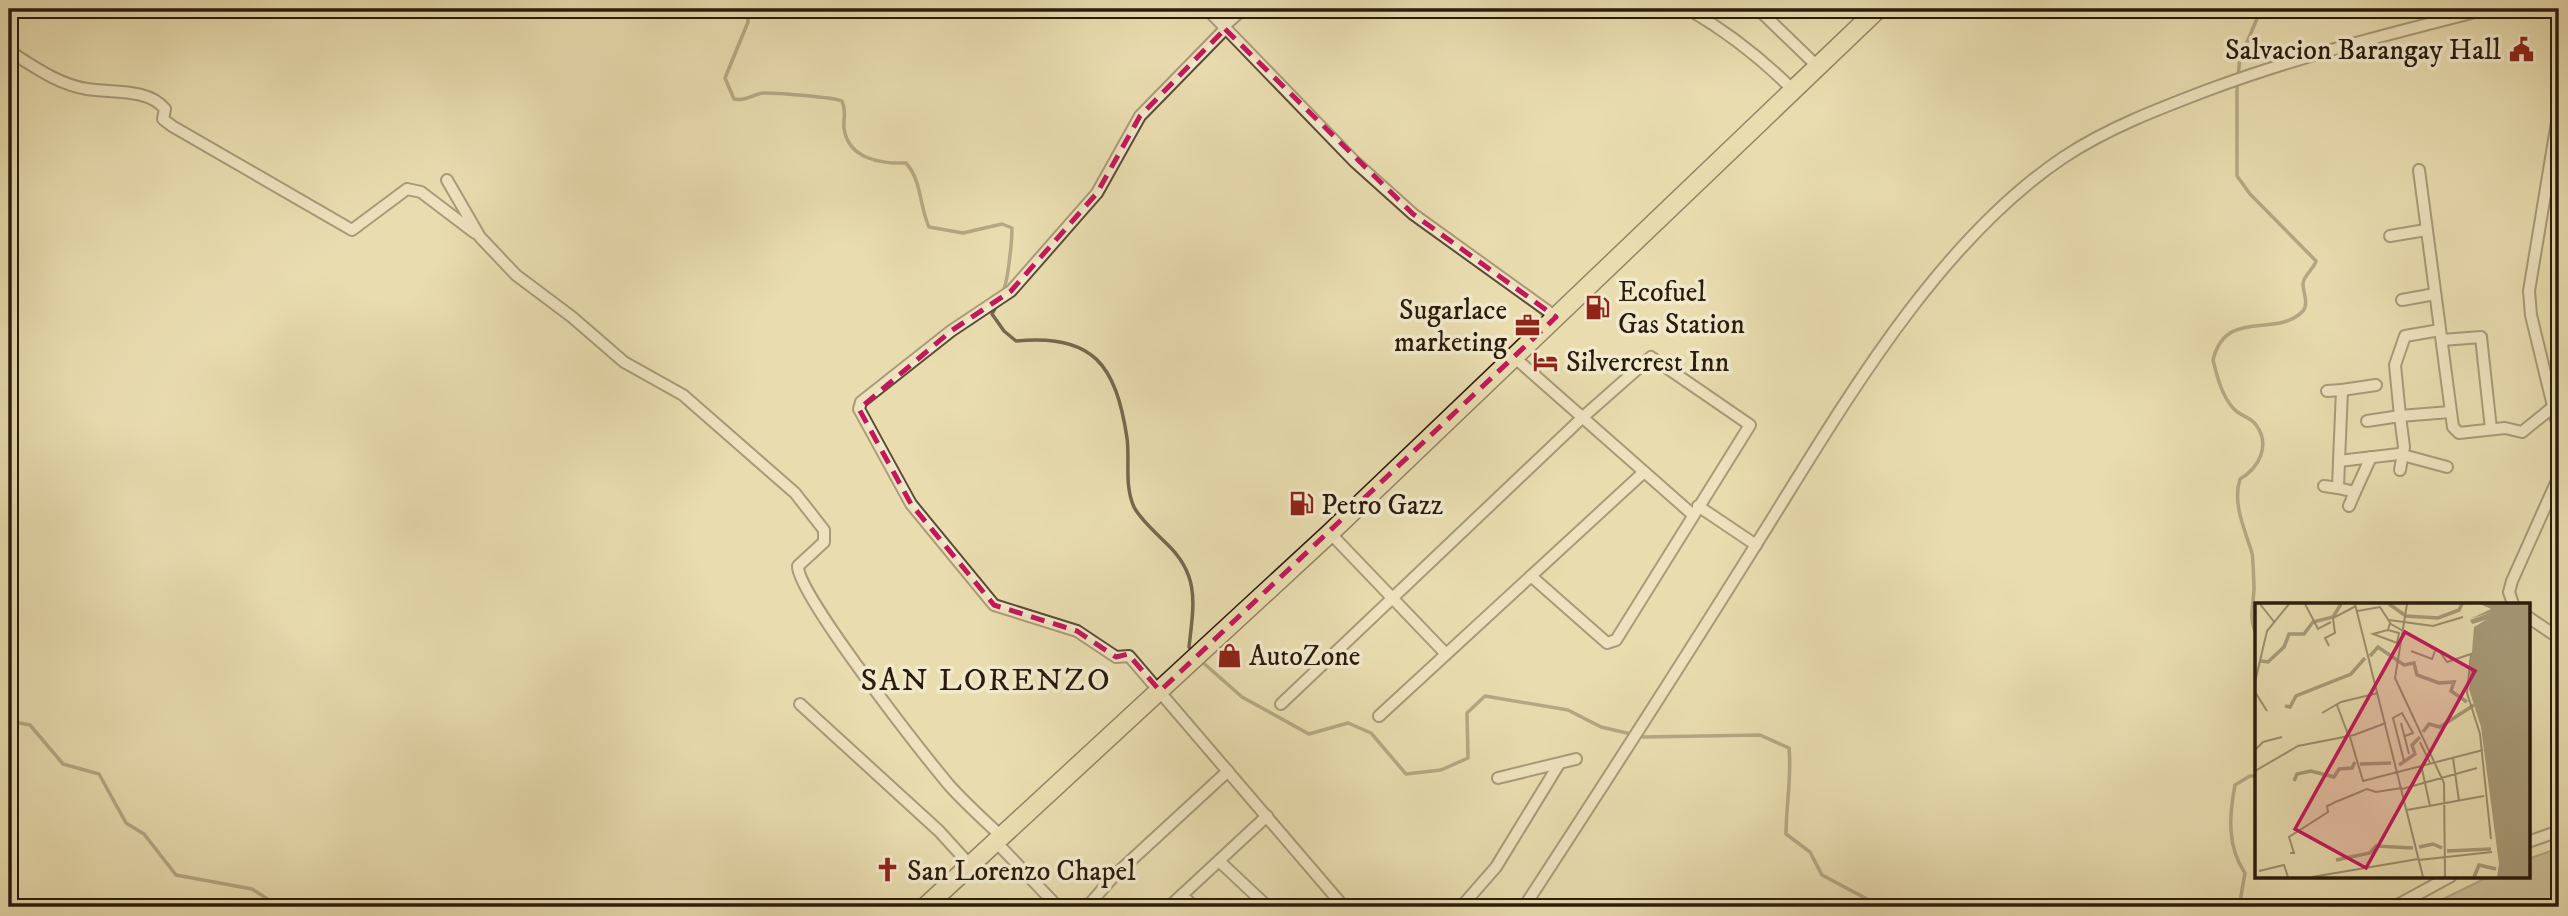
<svg xmlns="http://www.w3.org/2000/svg" width="2568" height="916" viewBox="0 0 2568 916" font-family="'IM FELL DW Pica',serif">
<rect width="100%" height="100%" fill="#e9ddb0"/>
<filter id="stains"><feTurbulence type="fractalNoise" baseFrequency=".00286" numOctaves="4"/><feColorMatrix values="0 0 0 0 .2 0 0 0 0 .09 0 0 0 0 .02 0 0 0 .5 -.17"/></filter>
<radialGradient id="worn" r=".72"><stop offset=".6" stop-color="#630" stop-opacity="0"/><stop offset="1" stop-color="#630" stop-opacity=".3"/></radialGradient>
<path fill="#a89b79" stroke="#76684e" stroke-width="2" d="M2559,848V907H2427L2490,876H2528V859Z"/>
<g fill="none" stroke-linecap="round" stroke-linejoin="round">
<g stroke="#76684e" stroke-width="3.5">
<path d="M747,9L748,22L725,78L734,99C746,102 754,93 765,93C778,93 833,97 842,101C847,112 843,117 844,128C848,159 881,164 906,163C922,181 919,205 929,227L963,233L1002,224L1012,228C1012,240 1008,282 1003,291"/>
<path d="M2238,76L2240,59L2261,9"/>
<path d="M2237,83V176L2250,194L2316,261C2314,269 2303,276 2303,284C2303,292 2309,304 2303,311C2276,339 2226,307 2213,360C2217,376 2222,397 2234,409C2240,416 2251,417 2256,425C2271,445 2259,468 2240,479C2232,503 2245,530 2252,553C2253,555 2254,587 2254,590C2253,605 2249,620 2256,633"/>
<path d="M997,305L992,314L1004,331L1016,341C1093,333 1116,365 1127,438C1130,460 1124,485 1134,507C1140,519 1156,533 1166,543C1200,575 1194,603 1189,647L1193,652"/>
<path d="M1200,660L1242,697L1309,734L1348,723L1371,733L1406,774L1441,770L1468,758L1467,713L1485,696L1568,710L1601,727L1644,737L1760,735L1789,748C1792,776 1786,805 1786,834L1810,852L1822,875L1882,907"/>
<path d="M9,716L15,722L30,725L63,764L99,774L126,823L144,834L176,875L252,889L280,907"/>
<path d="M2239,907L2245,873C2227,847 2229,816 2235,785L2250,776H2256"/>
</g>
<defs>
<g id="street">
<path d="M1207,9L1354,161L1413,214L1556,317"/>
<path d="M1688,9C1726,31 1762,59 1793,90"/>
<path d="M1758,9L1817,66"/>
<path d="M1223,27L1243,9"/>
<path d="M1225,29L1140,116L1097,193L1011,291L951,331L861,402L859,409L911,504L994,605L1077,631L1116,657L1129,656L1344,907"/>
<path d="M9,51C33,66 59,85 87,89C112,93 148,88 165,109L163,119L172,126L352,230L407,189L421,192L475,233"/>
<path d="M2559,110L2529,291L2531,315L2559,431"/>
<path d="M2419,170L2453,427L2459,433L2505,428L2522,432L2553,407"/>
<path d="M447,180L480,237L516,275L572,317L624,362L683,395L795,493L824,530V542L798,566C797,594 924,755 949,785C965,803 984,820 1002,837"/>
<path d="M2390,236L2426,230"/>
<path d="M2402,300L2435,294"/>
<path d="M2442,340L2481,337L2491,429"/>
<path d="M1514,357L1692,514"/>
<path d="M2376,385L2342,390L2339,461L2399,454L2447,467"/>
<path d="M2327,391L2342,390"/>
<path d="M2367,421L2400,416L2395,365L2405,336L2440,330"/>
<path d="M2339,461L2338,488L2355,492L2371,457"/>
<path d="M2400,470L2404,447L2400,416L2450,412"/>
<path d="M2324,486L2338,488"/>
<path d="M1698,506L1756,545"/>
<path d="M2349,506L2355,492"/>
<path d="M1330,533L1446,654"/>
<path d="M2513,604L2509,592L2512,581L2559,476"/>
<path d="M2528,617L2559,638"/>
<path d="M800,704L939,831L970,865"/>
<path d="M1281,704L1583,417L1651,357L1750,425L1616,640L1607,643L1531,576"/>
<path d="M1379,716L1644,472"/>
<path d="M1498,778L1576,759"/>
<path d="M996,842L1058,907"/>
<path d="M2528,842L2559,831"/>
<path d="M1219,861L1268,907"/>
<path d="M1182,895L1194,907"/>
<path d="M1087,907L1114,876L1228,771"/>
<path d="M1169,907L1267,816"/>
<path d="M1461,907L1496,867L1559,764"/>
<path d="M1524,907C1601,789 1677,671 1752,551C1836,418 1931,246 2064,157C2108,128 2158,109 2208,90C2299,56 2393,33 2487,9"/>
<path d="M2394,907L2451,876"/>
</g>
<path id="primary" d="M925,907L1330,533L1878,9"/>
</defs>
<use href="#street" stroke="#5a4c36" stroke-width="14"/>
<use href="#primary" stroke="#2a1b0d" stroke-width="21"/>
<use href="#street" stroke="#f1e9cc" stroke-width="10"/>
<use href="#primary" stroke="#e9ddb0" stroke-width="18"/>
</g>
<path d="M0 0H2568V916H0ZM1225,29L1413,214L1556,317L1160,691L1128,654L1116,657L1077,631L994,605L911,504L859,409L951,331L1011,291L1097,193L1140,116Z" fill="#e9ddb0" fill-opacity=".55" fill-rule="evenodd"/>
<path fill="none" stroke="#c2185b" stroke-width="5" stroke-dasharray="14 9" stroke-linejoin="round" d="M1225,29L1413,214L1556,317L1160,691L1128,654L1116,657L1077,631L994,605L911,504L859,409L951,331L1011,291L1097,193L1140,116Z"/>
<defs>
<symbol id="civic-bare" viewBox="-9 -9 18 18"><path d="M-.6-6.5H3V-4.5H.6V-3L4-1V1h2V6H-6V1h2V-1L-.6-3ZM-1.2 2.5V6h2.4V2.5Z" fill="#8f2418" stroke="#f1e9cc" stroke-width="2.5" paint-order="stroke"/></symbol>
<symbol id="fuel-bare" viewBox="-9 -9 18 18"><path d="M-5.5-6h7V0h2V4h1.3V-2.5L3-4.5l.8-.8L6-3V5H2.5V1h-1V6h-7ZM-4.2-4.7v3.2H.2V-4.7Z" fill="#8f2418" stroke="#f1e9cc" stroke-width="2.5" paint-order="stroke"/></symbol>
<symbol id="office-bare" viewBox="-9 -9 18 18"><path d="M-6-3h4V-5.5h4V-3h4V5H-6ZM-1-4.5V-3h2v-1.5ZM-6 0V1H6V0Z" fill="#8f2418" stroke="#f1e9cc" stroke-width="2.5" paint-order="stroke"/></symbol>
<symbol id="hotel-bare" viewBox="-9 -9 18 18"><path d="M-6-4.5h1.5V1H6V5H4.5V3h-9V5H-6ZM-4 0a1.8 1.8 0 1 1 3.6 0ZM.5 0V-2.5h3Q6-2.5 6 0Z" fill="#8f2418" stroke="#f1e9cc" stroke-width="2.5" paint-order="stroke"/></symbol>
<symbol id="shop-bare" viewBox="-9 -9 18 18"><path d="M-5-2.5h2.3a2.7 3.5 0 0 1 5.4 0H5L5.5 6h-11ZM-1.5-2.5h3a1.5 2.3 0 0 0-3 0Z" fill="#8f2418" stroke="#f1e9cc" stroke-width="2.5" paint-order="stroke"/></symbol>
<symbol id="church-bare" viewBox="-9 -9 18 18"><path d="M-1.2-6h2.4v3.5h3.3v2.4h-3.3V6h-2.4V-.1h-3.3v-2.4h3.3Z" fill="#8f2418" stroke="#f1e9cc" stroke-width="2.5" paint-order="stroke"/></symbol>
</defs>
<g fill-rule="evenodd">
<use href="#civic-bare" x="2504" y="32" width="35" height="35"/>
<use href="#fuel-bare" x="1580" y="290" width="35" height="35"/>
<use href="#office-bare" x="1510" y="308" width="35" height="35"/>
<use href="#hotel-bare" x="1528" y="344" width="35" height="35"/>
<use href="#fuel-bare" x="1284" y="486" width="35" height="35"/>
<use href="#shop-bare" x="1212" y="638" width="35" height="35"/>
<use href="#church-bare" x="870" y="852" width="35" height="35"/>
</g>
<g text-anchor="middle" stroke-width="7" stroke-linejoin="round" paint-order="stroke">
<g font-size="28" fill="#2a1b0d" stroke="#f1e9cc" text-anchor="start">
<text x="2501" y="59" text-anchor="end">Salvacion Barangay Hall</text>
<text x="1618" y="301">Ecofuel<tspan x="1618" dy="32">Gas Station</tspan></text>
<text x="1507" y="319" text-anchor="end">Sugarlace<tspan x="1507" dy="32">marketing</tspan></text>
<text x="1566" y="371">Silvercrest Inn</text>
<text x="1321" y="514">Petro Gazz</text>
<text x="1249" y="665">AutoZone</text>
<text x="907" y="880">San Lorenzo Chapel</text>
</g>
<g font-size="32" letter-spacing="2" fill="#2a1b0d" stroke="#f1e9cc">
<text x="986" y="690">SAN LORENZO</text>
</g>
</g>
<g transform="translate(2255 603)">
<rect width="275" height="275" fill="#e9ddb0"/>
<path d="M225,1H275V274H242L244,261L226,124L214,86L219,24L231,17L217,21L215,17L237,9L215,16L236,6Z" fill="#a89b79"/>
<path fill="none" stroke="#a89b79" stroke-width="3.5" d="M134,1L151,13L183,15L204,7L207,1M115,53L123,44L149,62L159,60L162,72L184,80L199,79L196,88L212,99M6,58L13,59L29,44L34,31H49L58,19L78,14L86,1M30,103L35,104L41,93L96,71L110,55M168,129L174,121L185,124L219,102M105,161L136,160M144,162L160,151L157,142L165,134M39,178L42,171L56,168L79,174L84,166L97,165L100,159M164,244L178,241L187,245M192,248L236,246M81,257L115,250L121,243L158,245M219,274L224,262L241,266"/>
<path fill="none" stroke="#9d8f6f" stroke-width="2" d="M5,1L20,20M50,1L63,26L76,19M100,1L168,274M152,1L140,75L189,180L190,274M102,8L125,4L136,21L185,49L192,59L216,51L212,90L225,131L236,236M134,17L178,23L208,14M133,27L144,30L142,40L118,31L133,27L135,20M74,43L70,35L80,30L78,15L101,3M156,48L177,56L180,48M0,79L12,28L34,1M0,89L12,108M82,102L94,134M67,110L86,99L123,90M146,120L154,151M95,134L108,178L228,147M165,139L175,160M0,147L8,139L27,134M198,155L204,198M149,158L138,115L147,110L158,130L150,133M166,162L175,203M0,168L43,143L99,132L131,120M147,186L222,165M78,200L112,186L121,189L147,185M152,207L229,193M35,250H39L34,234L73,209L72,203L79,200M164,257L237,249M4,268L29,262L33,274M57,274L163,256"/>
<path fill="#c2185b" fill-opacity="0.15" stroke="#c2185b" stroke-width="3.5" d="M150,29L220,68L111,265L40,226Z"/>
<rect width="275" height="275" fill="none" stroke="#2a1b0d" stroke-width="3.5"/>
</g>
<rect width="2568" height="916" fill="none" stroke="#e9ddb0" stroke-width="35"/>
<rect x="10" y="10" width="2547" height="895" fill="none" stroke="#2a1b0d" stroke-width="3.5"/>
<rect x="18" y="18" width="2533" height="881" fill="none" stroke="#2a1b0d" stroke-width="2"/>
<rect width="100%" height="100%" filter="url(#stains)"/>
<rect width="100%" height="100%" fill="url(#worn)"/>
</svg>
